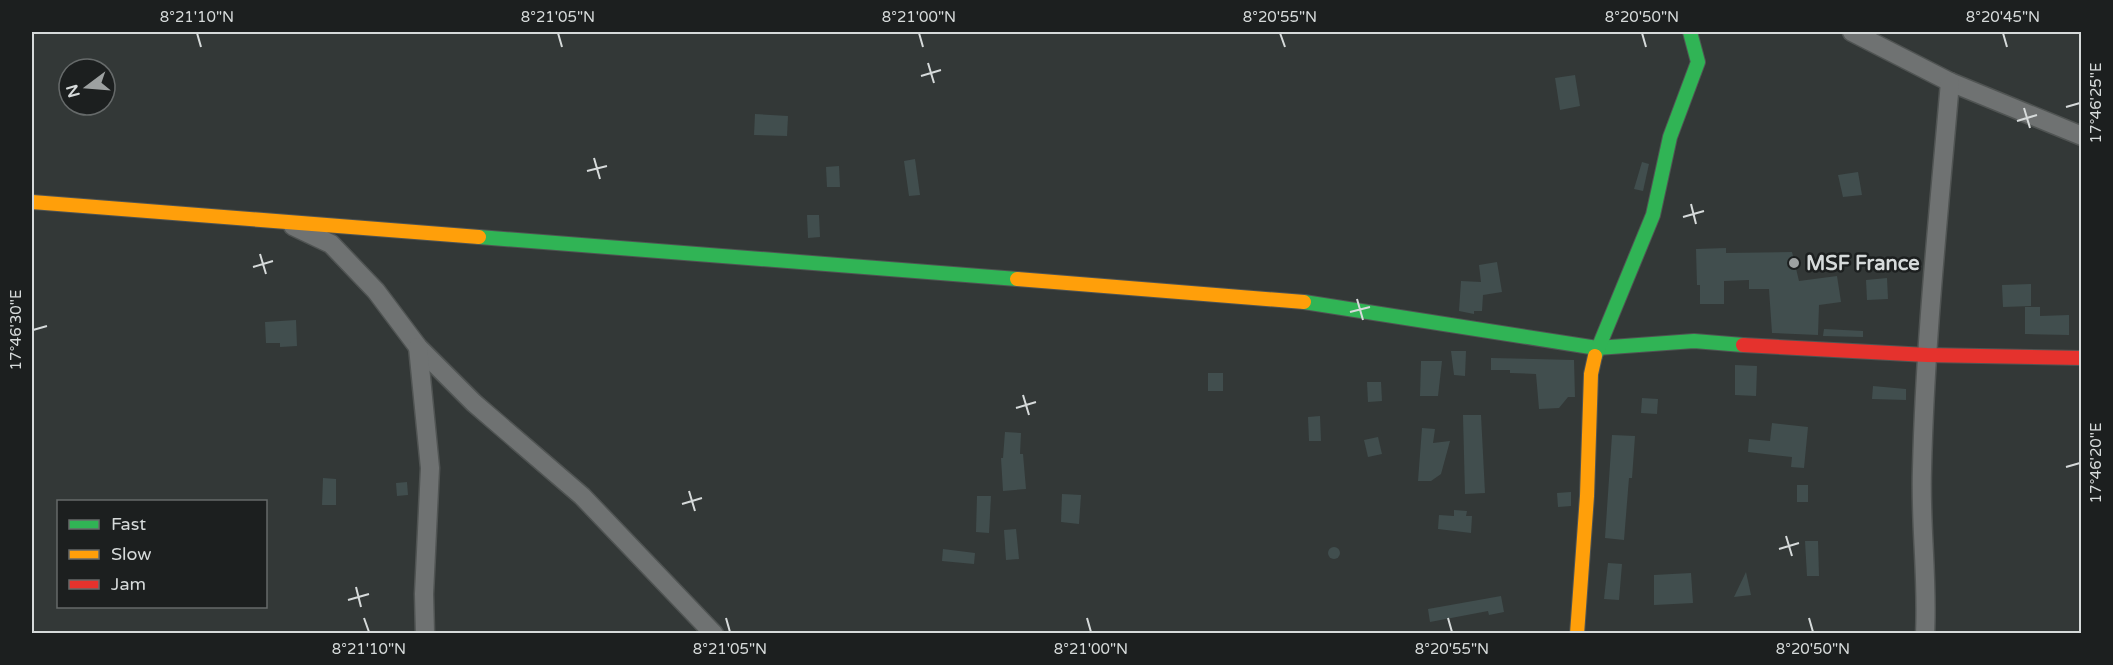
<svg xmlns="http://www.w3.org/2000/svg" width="2113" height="665" viewBox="0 0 2113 665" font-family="'Varela Round',sans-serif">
<rect width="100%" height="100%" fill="#333837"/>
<g fill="#414e4e">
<path d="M1575,75L1580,106L1560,110L1555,78Z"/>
<path d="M755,114L788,116L787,136L754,135Z"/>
<path d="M915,159L920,195L909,196L904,161Z"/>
<path d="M1642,162L1649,164L1643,191L1634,189Z"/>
<path d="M839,166L840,187H827L826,167Z"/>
<path d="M1858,172L1862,195L1843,197L1838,175Z"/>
<path d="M807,215H819L820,237L808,238Z"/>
<path d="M1726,248V253L1792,252L1799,281L1837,276L1841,302L1819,305L1818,335L1772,333L1769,289H1749V280L1724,281V304H1700V285H1697L1696,249Z"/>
<path d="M1497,262L1502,292L1483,295L1482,311H1474V314L1459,311L1461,281L1481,282L1479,265Z"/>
<path d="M1887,278L1888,299L1867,300L1866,280Z"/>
<path d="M2031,284V306L2003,307L2002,285Z"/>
<path d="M2025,307H2040V316L2069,315V335L2025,334Z"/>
<path d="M296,320L297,346L280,347V343H266L265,322Z"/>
<path d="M1824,329L1863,331V337L1823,336Z"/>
<path d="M1451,351H1466L1465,376L1454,375Z"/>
<path d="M1491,358L1574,360L1575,397H1568L1559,408L1539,409L1536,374L1510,373V370H1491Z"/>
<path d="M1421,361H1442L1438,396H1420Z"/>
<path d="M1735,365L1757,366L1756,396L1735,395Z"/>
<rect x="1208" y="373" width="15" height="18"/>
<path d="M1367,382H1381L1382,401L1368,402Z"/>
<path d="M1873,386L1906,389V400L1872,399Z"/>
<path d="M1642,398L1658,399L1657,414L1641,413Z"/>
<path d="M1463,415H1481L1485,493L1465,494Z"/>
<path d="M1320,416L1321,441H1309L1308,417Z"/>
<path d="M1772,423L1808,427L1804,468L1791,467L1792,457L1748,452L1749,439L1770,441Z"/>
<path d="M1422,428L1435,429L1433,443L1450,441L1441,474L1431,481H1418Z"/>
<path d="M1005,432L1021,433L1020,454H1023L1026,489L1003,491L1001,458H1003Z"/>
<path d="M1612,435L1635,436L1632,478H1629L1624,540L1605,538Z"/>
<path d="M1378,437L1382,454L1368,457L1364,440Z"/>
<path d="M323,478L336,479V505H322Z"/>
<path d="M407,482L408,495L397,496L396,483Z"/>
<rect x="1797" y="485" width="11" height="17"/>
<path d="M1571,492V506L1558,507L1557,493Z"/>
<path d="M1062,494L1081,495L1079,524L1061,522Z"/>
<path d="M977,496H991L989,533L976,532Z"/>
<path d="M1454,510L1467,511L1466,516H1472L1471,533L1438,529L1439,515L1454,516Z"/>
<path d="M1016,529L1019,559L1006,560L1004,530Z"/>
<path d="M1805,541H1818L1819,576H1807Z"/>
<circle cx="1334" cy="553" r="6"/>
<path d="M943,549L975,553L974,564L942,561Z"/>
<path d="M1608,563L1622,564L1619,600L1604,599Z"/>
<path d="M1746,572L1751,595L1734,597Z"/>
<path d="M1691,573L1693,603L1654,605V575Z"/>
<path d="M1501,596L1504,612L1489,615L1488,611L1430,622L1428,609Z"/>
</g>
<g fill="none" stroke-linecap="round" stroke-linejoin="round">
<defs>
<g id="street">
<path d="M1852,32L1950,82L2082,136"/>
<path d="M293,226L331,244L376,291L418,347L474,403L582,496L714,634"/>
<path d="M418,347L430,468L424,594L425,634"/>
<path d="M1925,634C1928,579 1920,524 1922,469C1925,340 1939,211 1950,82"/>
</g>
<g id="fast">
<path d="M479,237L1017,279"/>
<path d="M1304,302L1597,348L1694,341L1743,345"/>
<path d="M1595,356L1653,215L1670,137L1698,62L1690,32"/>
</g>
<g id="slow">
<path d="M32,202L479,237"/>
<path d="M1017,279L1304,302"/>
<path d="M1577,634L1587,496L1591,374L1595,356"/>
</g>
<path id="jam" d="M1743,345L1927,355L2082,358"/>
</defs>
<use href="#street" stroke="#505453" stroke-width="21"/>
<use href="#fast" stroke="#505453" stroke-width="16"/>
<use href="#slow" stroke="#505453" stroke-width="16"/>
<use href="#jam" stroke="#505453" stroke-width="16"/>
<use href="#street" stroke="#6f7272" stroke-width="18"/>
<use href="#fast" stroke="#30b455" stroke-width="14"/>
<use href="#slow" stroke="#ff9f0a" stroke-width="14"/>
<use href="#jam" stroke="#e5322d" stroke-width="14"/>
</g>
<path fill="none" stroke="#d6dada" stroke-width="2" d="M197,33L201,47M558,33L562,47M919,33L923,47M1280,33L1285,47M1642,33L1646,47M2003,33L2007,47M928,63L934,83M921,76L941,70M2066,107L2080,103M2024,108L2030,128M2017,121L2037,115M594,158L600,179M587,171L607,166M1691,204L1696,224M1683,217L1704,211M260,254L266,274M253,267L273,261M1357,299L1363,320M1350,312L1370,307M33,330L47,326M1023,395L1029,415M1016,408L1036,402M2066,467L2080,463M689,491L695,511M682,504L702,498M1786,536L1792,556M1779,549L1799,543M356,587L361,607M348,600L369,594M364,618L369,632M726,618L730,632M1087,618L1091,632M1448,618L1452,632M1809,618L1813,632"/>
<circle fill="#9da1a1" stroke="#1c1f1f" stroke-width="2" cx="1794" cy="263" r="6"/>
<g text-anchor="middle" stroke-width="5" stroke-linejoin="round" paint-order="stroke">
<g font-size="20" font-weight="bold" fill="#d6dada" stroke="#1c1f1f" text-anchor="start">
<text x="1806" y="270">MSF France</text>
</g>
</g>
<rect width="2113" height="665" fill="none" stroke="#1c1f1f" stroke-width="66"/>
<rect x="57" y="500" width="210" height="108" fill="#1c1f1f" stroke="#666a6a" stroke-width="1.5"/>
<rect x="69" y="520" width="30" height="9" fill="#30b455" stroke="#666a6a" stroke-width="1.5"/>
<text x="111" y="530" font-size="18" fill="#d6dada">Fast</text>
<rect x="69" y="550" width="30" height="9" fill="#ff9f0a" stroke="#666a6a" stroke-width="1.5"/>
<text x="111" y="560" font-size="18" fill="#d6dada">Slow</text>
<rect x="69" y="580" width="30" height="9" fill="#e5322d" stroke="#666a6a" stroke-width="1.5"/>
<text x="111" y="590" font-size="18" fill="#d6dada">Jam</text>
<g transform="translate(87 87) rotate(254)"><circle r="28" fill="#1c1f1f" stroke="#666a6a" stroke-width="1.5"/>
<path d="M0-4.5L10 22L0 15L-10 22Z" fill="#9da1a1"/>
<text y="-9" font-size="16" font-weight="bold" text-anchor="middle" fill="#d6dada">N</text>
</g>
<rect x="33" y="33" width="2047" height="599" fill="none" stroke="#d6dada" stroke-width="2"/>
<g font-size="15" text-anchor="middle" fill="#d6dada">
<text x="197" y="22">8°21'10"N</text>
<text x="558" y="22">8°21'05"N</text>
<text x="919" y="22">8°21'00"N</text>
<text x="1280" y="22">8°20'55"N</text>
<text x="1642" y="22">8°20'50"N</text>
<text x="2003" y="22">8°20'45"N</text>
<text transform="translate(2096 103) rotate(-90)" y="5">17°46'25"E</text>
<text transform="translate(16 330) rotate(-90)" y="5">17°46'30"E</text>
<text transform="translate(2096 463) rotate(-90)" y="5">17°46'20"E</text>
<text x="369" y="654">8°21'10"N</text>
<text x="730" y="654">8°21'05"N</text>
<text x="1091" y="654">8°21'00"N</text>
<text x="1452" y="654">8°20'55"N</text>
<text x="1813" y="654">8°20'50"N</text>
</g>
</svg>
